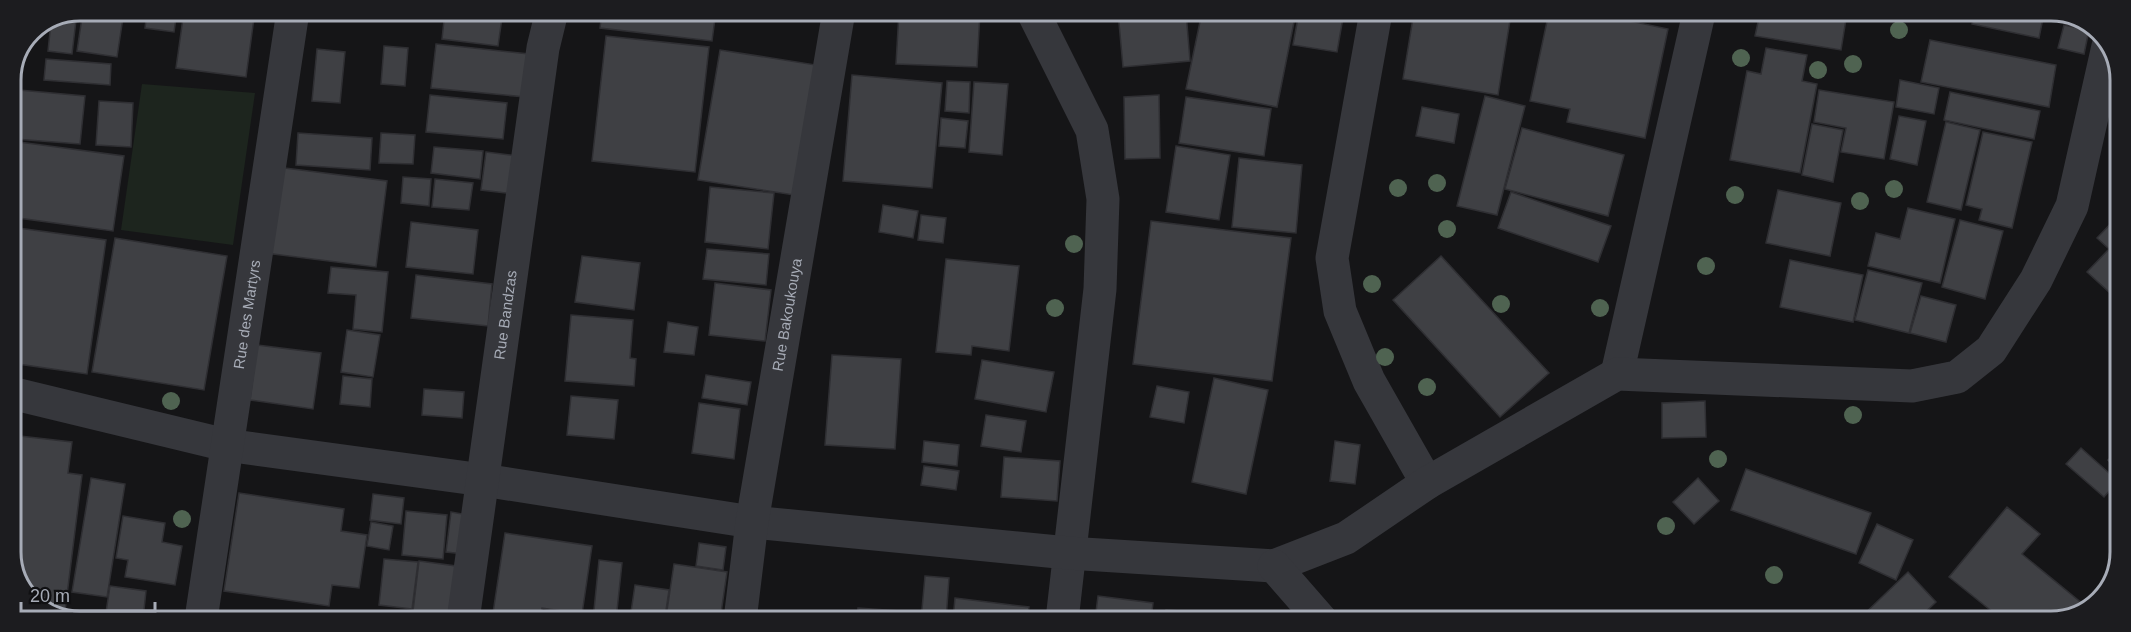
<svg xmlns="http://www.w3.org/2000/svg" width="2131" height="632" viewBox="0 0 2131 632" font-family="Arial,sans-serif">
<rect width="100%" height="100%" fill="#151517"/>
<path fill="#1d251e" d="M142,84L255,93L233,245L121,230Z"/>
<g fill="#3f4044" stroke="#2f2f33" stroke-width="1.5">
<path d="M83,11H124L117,57L77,51Z"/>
<path d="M147,11H177L174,32L145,28Z"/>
<path d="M184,11L254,18L246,77L176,68Z"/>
<path d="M357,11H398V21L357,20Z"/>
<path d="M445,11H503L498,46L442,39Z"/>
<path d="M602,11H716L712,41L600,28Z"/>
<path d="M77,12L72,54L48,51L51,22Z"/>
<path d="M899,12H980L977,67L896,64Z"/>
<rect x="1068" y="12" width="41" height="3"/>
<path d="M1118,12H1186L1190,61L1123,67Z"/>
<path d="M1202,12H1296L1277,107L1186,89Z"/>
<path d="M1299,12H1344L1337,52L1293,45Z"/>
<path d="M1414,12L1511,14L1498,95L1403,79Z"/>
<path d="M1549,12H1588L1668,29L1645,138L1567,122L1570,109L1530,101Z"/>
<path d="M1760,13H1847L1841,50L1755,36Z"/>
<path d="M1975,13H2044L2039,38L1972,24Z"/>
<path d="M2064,25L2089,30L2084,54L2058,48Z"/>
<path d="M606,36L709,47L695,172L592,161Z"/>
<path d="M1930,40L2056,65L2049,107L1921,82Z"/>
<path d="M436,44L529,54L525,97L431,88Z"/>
<path d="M384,46L408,48L405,86L381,84Z"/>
<path d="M1766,48L1807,55L1802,81L1817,84L1800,173L1730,160L1747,71L1761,74Z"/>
<path d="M317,49L345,52L340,103L312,101Z"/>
<path d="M720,50L816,65L794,195L698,180Z"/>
<path d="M46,59L111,64L110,85L44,80Z"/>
<path d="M852,75L942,83L932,188L843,181Z"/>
<path d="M1900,80L1939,88L1934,114L1896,107Z"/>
<path d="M947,81L970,82L969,113L945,111Z"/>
<path d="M974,82L1008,84L1002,155L969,152Z"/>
<path d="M19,90L85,96L80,144L15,139Z"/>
<path d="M1819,90L1894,102L1884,159L1841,152L1846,128L1814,122Z"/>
<path d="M1950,92L2040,111L2034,139L1944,120Z"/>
<path d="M430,95L507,103L503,139L426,132Z"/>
<path d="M1159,95L1160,158L1125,159L1124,97Z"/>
<path d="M1485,96L1525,106L1497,215L1457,206Z"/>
<path d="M1186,97L1271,109L1264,156L1179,143Z"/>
<path d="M99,101L133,103L131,147L96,145Z"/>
<path d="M1422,107L1459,114L1454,143L1416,136Z"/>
<path d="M1899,116L1926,121L1917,165L1890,159Z"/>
<path d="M941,118L968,121L965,148L939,146Z"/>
<path d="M1946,122L1980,130L1961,210L1927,202Z"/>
<path d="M1812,124L1843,130L1833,182L1802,175Z"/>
<path d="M1522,128L1624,155L1608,216L1505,189Z"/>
<path d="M1983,132L2032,142L2012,228L1979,220L1982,209L1966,205Z"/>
<path d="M298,133L372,138L370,170L296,165Z"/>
<path d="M381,133L415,135L413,164L379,163Z"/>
<path d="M19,142L124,156L113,231L11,217Z"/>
<path d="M1176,146L1230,155L1219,220L1166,212Z"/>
<path d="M434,147L483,151L480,179L431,173Z"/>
<path d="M486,152L527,157L522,195L481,190Z"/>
<path d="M1239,158L1302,165L1296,233L1232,227Z"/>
<path d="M277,167L387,181L376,267L265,253Z"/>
<path d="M403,177L431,179L429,206L401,203Z"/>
<path d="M435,179L473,183L469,210L432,207Z"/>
<path d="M710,187L774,193L768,249L705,242Z"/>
<path d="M1778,190L1841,203L1830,256L1766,243Z"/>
<path d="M1511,192L1611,226L1598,262L1498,228Z"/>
<path d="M883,205L918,211L913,238L879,232Z"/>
<path d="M1908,208L1955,219L1940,283L1868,266L1876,233L1900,239Z"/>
<path d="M2120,214L2119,301L2087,272L2109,249L2097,238Z"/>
<path d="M921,215L946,218L943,243L918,240Z"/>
<path d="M1960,220L2003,231L1985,299L1942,287Z"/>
<path d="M1151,221L1291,238L1272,381L1133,364Z"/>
<path d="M411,222L478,230L473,274L406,267Z"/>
<path d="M11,227L106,240L87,374L11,363Z"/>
<path d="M115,238L227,256L204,390L92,372Z"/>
<path d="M707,249L769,254L766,285L703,279Z"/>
<path d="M582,256L640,263L634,310L575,302Z"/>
<path d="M1441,256L1549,373L1500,417L1393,300Z"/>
<path d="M946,259L1019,266L1009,351L972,346L971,355L936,352Z"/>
<path d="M1790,260L1863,275L1853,322L1780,307Z"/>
<path d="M331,267L388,272L382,332L353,329L356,295L328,293Z"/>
<path d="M1868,270L1922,283L1909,333L1855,320Z"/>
<path d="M416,275L492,284L488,326L411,318Z"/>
<path d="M715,283L771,290L765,341L709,335Z"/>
<path d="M1921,296L1956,305L1946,342L1910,333Z"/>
<path d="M571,315L633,320L630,358L636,359L634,386L565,381Z"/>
<path d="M668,322L698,327L694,355L664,352Z"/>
<path d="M347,330L380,335L373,377L341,372Z"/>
<path d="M257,345L321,353L313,409L250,400Z"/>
<path d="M832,355L901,359L895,449L825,445Z"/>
<path d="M982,360L1054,372L1046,412L975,399Z"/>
<path d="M706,375L751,382L747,405L702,398Z"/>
<path d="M343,376L372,379L370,407L340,404Z"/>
<path d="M1214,378L1268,390L1246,494L1192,482Z"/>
<path d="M1157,386L1189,392L1184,423L1150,417Z"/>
<path d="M424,389L464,392L462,418L422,415Z"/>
<path d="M571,396L618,400L614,439L567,435Z"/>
<path d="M1705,401L1706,437L1662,438V403Z"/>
<path d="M699,403L740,409L734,459L692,453Z"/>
<path d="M986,415L1026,421L1021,452L981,446Z"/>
<path d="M11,435L72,442L68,473L82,475L64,619L28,598L11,557Z"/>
<path d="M924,441L959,445L957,466L922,462Z"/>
<path d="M1335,441L1360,445L1355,484L1330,481Z"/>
<path d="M2081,448L2118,481L2104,497L2066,464Z"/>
<path d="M2119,450L2118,471L2108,460Z"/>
<path d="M1004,457L1060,461L1057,501L1001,497Z"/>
<path d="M924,466L959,471L956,490L921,485Z"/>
<path d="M1746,469L1871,513L1856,554L1731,510Z"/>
<path d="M91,478L125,484L107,597L72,592Z"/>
<path d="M1698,478L1719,501L1694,524L1673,502Z"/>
<path d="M239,493L344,509L341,531L367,535L359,588L332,585L329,606L224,591Z"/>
<path d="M373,494L404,498L401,524L370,520Z"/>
<path d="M2007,507L2040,534L2022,554L2089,609L2051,621H2004L1949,577Z"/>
<path d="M406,511L447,515L443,559L402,555Z"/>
<path d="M451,512L468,515L464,554L446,552Z"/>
<path d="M123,516L165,523L162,542L182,546L175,585L125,577L128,560L116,558Z"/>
<path d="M371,522L393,526L389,550L367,546Z"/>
<path d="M1877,524L1913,540L1896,580L1859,563Z"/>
<path d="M505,533L592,546L582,614L542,608L540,620H538L493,613Z"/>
<path d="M699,543L726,547L723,570L696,566Z"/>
<path d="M384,559L418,562L412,609L379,605Z"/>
<path d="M599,560L622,563L616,620H593Z"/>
<path d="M419,561L456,566L450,616L413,611Z"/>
<path d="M674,564L727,572L720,620H683L666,617Z"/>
<path d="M1908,572L1936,602L1916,621H1857Z"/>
<path d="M925,576L949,578L946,620H921Z"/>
<path d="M635,585L669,590L665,617L631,612Z"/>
<path d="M110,586L146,591L143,619H105Z"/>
<path d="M1098,596L1153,603L1151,620H1095Z"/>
<path d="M955,598L1029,607L1027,620H953Z"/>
<path d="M858,608L914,612V620H857Z"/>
<path d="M1166,610L1195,612L1194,620H1165Z"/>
<path d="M374,614L447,618V620L373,619Z"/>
<path d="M315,615L347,618L314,619Z"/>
</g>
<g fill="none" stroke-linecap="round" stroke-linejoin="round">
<g stroke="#36373c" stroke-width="33">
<path d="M1033,12L1092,130L1103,199L1100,289L1062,620"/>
<path d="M1376,12L1332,258L1340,311L1369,381L1427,483"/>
<path d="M1617,374L1699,13"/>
<path d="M11,393L226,445L483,480L752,522L1068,553L1274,566L1346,538L1427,483L1617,374L1912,386L1957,377L1991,350L2036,280L2072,206L2108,46"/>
<path d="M1274,566L1322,621"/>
<path id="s1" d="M201,619L293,11"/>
<path id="s2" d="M463,620L543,48L552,11"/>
<path id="s3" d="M740,620L752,522L839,11"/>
</g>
</g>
<g fill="#4f6351">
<circle cx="1899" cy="30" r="9"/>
<circle cx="1741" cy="58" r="9"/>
<circle cx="1853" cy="64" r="9"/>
<circle cx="1818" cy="70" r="9"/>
<circle cx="1437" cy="183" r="9"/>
<circle cx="1398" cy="188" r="9"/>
<circle cx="1894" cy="189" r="9"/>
<circle cx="1735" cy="195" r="9"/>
<circle cx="1860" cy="201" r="9"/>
<circle cx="1447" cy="229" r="9"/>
<circle cx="1074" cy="244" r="9"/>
<circle cx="1706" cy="266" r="9"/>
<circle cx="1372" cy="284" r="9"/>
<circle cx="1501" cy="304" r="9"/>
<circle cx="1055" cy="308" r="9"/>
<circle cx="1600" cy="308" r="9"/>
<circle cx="1385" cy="357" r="9"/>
<circle cx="1427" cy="387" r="9"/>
<circle cx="171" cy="401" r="9"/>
<circle cx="1853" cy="415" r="9"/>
<circle cx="1718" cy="459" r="9"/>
<circle cx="182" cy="519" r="9"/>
<circle cx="1666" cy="526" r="9"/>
<circle cx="1774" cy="575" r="9"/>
</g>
<g text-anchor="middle" stroke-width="6" stroke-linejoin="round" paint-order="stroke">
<g font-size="15" fill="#a7acb7" stroke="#101012">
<text dy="5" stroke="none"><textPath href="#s1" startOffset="308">Rue des Martyrs</textPath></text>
<text dy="5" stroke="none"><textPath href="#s2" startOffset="308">Rue Bandzas</textPath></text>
<text dy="5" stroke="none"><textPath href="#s3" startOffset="309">Rue Bakoukouya</textPath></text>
</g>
</g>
<path d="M0 0H2131V632H0ZM80 21H2051A59 59 0 0 1 2110 80V552A59 59 0 0 1 2051 611H80A59 59 0 0 1 21 552V80A59 59 0 0 1 80 21Z" fill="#1c1c1f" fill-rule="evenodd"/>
<path fill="none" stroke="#a7acb7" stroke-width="3" d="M80 21H2051A59 59 0 0 1 2110 80V552A59 59 0 0 1 2051 611H80A59 59 0 0 1 21 552V80A59 59 0 0 1 80 21Z"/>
<path d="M21 602v9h134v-9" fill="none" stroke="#a7acb7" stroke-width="3"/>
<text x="30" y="602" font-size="18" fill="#a7acb7" stroke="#101012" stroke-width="4.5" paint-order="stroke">20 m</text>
</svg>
